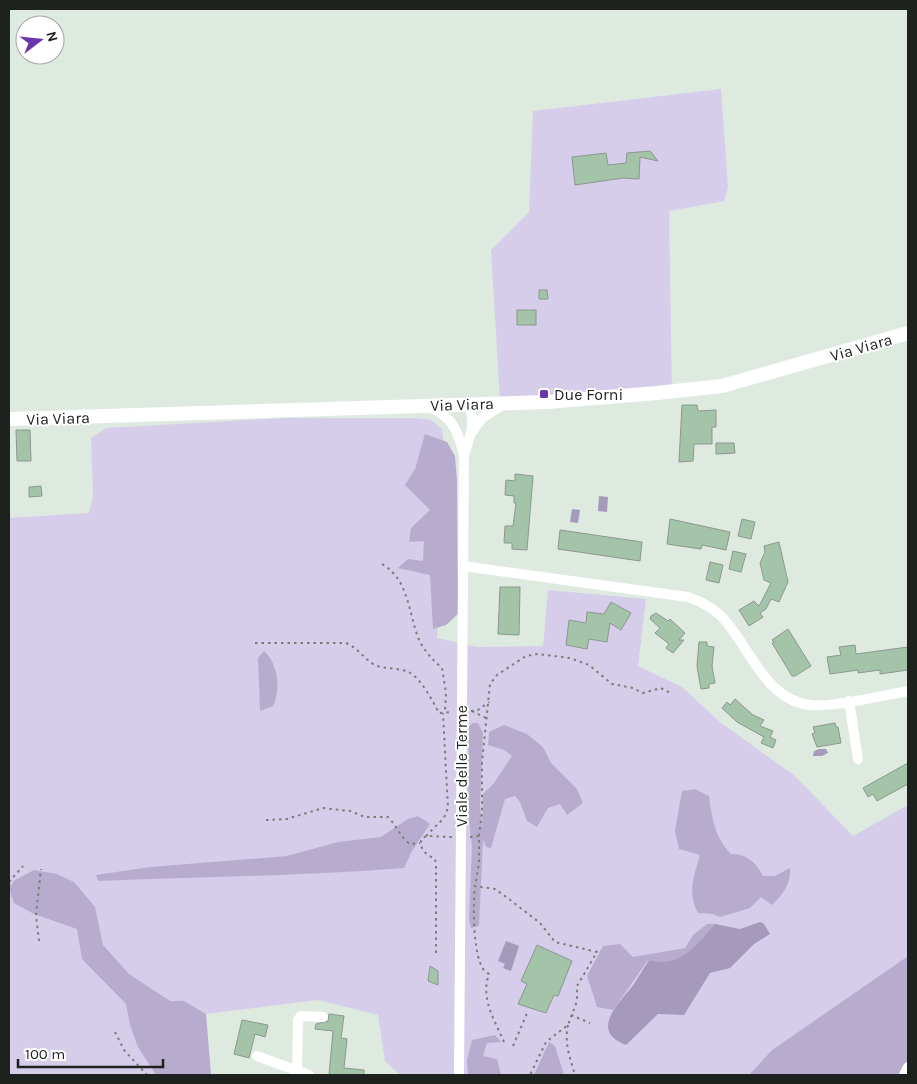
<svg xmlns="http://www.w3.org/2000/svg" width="917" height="1084" viewBox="0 0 917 1084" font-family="Karla,sans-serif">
<rect width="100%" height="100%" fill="#deeae0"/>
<g fill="#d6cdeb">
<path d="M721,89L728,188L724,201L669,211L672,396L500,400L491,250L529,212L533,111Z"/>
<path d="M285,418H415L431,420L442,429L446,456L437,638L478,647L543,646L548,590L646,599L638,666L682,687L720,722L795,776L853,836L908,805V956L772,1050L749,1075H400L385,1061L378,1015L318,1000L206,1014L211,1075H9V518L89,513L93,496L91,438L106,428Z"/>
</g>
<g fill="#b7acce">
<path d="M425,434L447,442L455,456L457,480L458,614L446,625L433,629L430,575L398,568L408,559L423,561L424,541L409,542L411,528L430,510L405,485L415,469Z"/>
<path d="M264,651C278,664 281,688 273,706L260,711L258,658Z"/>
<path d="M473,723H478L483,733L480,804L482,828L483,794L494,783L512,756L504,750L488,745L489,732L504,725L527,734L543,747L551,763L577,789L583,803L567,815L560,804L548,808L537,827L527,821L520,802L515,796L505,799L491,848L486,847L483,840L479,926L471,928L469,919L472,846L468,812L469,726Z"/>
<path d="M695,789L709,796C712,818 715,838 731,854C747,854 756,862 763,876H775L790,868C791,884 783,894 772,905L761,897L750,908L720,917L713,914L698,913C687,893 694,876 700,855L679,849L675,831L682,791Z"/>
<path d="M418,816L430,824L412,851L404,868C303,876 200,877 98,881L96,875L150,867L287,856L338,842L381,837L408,819Z"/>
<path d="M34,870L57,874L74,882L95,907L103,945L129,974L170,1001H184L206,1014L211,1075H156L138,1047L130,1025L126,1004L82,959L77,929L34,914L14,903L9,888L15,880Z"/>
<path d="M707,924H715C695,946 681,968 648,960L613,1010L597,1007L587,976L603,946L620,944L633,957L685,948L693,935Z"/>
<path d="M908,956V1061L899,1075H749L772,1050Z"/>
<path d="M495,1035L501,1042L487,1043L483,1056L497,1059L501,1075H468L467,1060L472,1040Z"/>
<path d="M549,1042L555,1046L564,1075H534Z"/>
</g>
<g fill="#a59abb">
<path d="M599,496L608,497L607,512L598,511Z"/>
<path d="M572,509L580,510L578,523L570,522Z"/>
<path d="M819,749H826L828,753L822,756H813L814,751Z"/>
<path d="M760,922L764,924L770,934L754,944L730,968L710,973L684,1015L658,1014L626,1045C588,1031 620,1002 634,984C639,976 644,968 649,960C681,968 696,945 715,924L740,929Z"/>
<path d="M506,941L519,946L511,971L503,968L505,964L498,961Z"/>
</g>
<g fill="#a4c4aa" stroke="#8c978e">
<path d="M650,151L658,161L640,157L639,179L623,178L575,185L572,157L606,153L608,165L626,163L627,153Z"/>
<path d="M539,290H547L548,299H539Z"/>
<rect x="517" y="310" width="19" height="15"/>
<path d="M682,405H697L698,411L716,410V427H712V444H694L693,461L679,462Z"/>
<path d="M16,430H30L31,461H17Z"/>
<path d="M716,443H734L735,453L716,454Z"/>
<path d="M515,474L533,476L527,550L512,549V543H504L505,526H513L516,503H514V496L505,495L506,480L515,481Z"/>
<path d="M41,486L42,496L29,497V487Z"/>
<path d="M670,519L730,532L726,550L702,545L701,549L667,544Z"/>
<path d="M742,519L755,522L751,539L738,536Z"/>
<path d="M560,530L642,542L640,561L558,549Z"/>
<path d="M779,542L788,582L779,602L771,599L766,609L760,613L763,617L749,626L739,610L754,601L759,606L771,583L764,580L760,563L765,552L764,546Z"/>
<path d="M733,551L746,554L741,572L729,569Z"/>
<path d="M710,562L723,565L719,583L706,580Z"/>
<path d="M500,587H520L519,635L498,634Z"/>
<path d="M611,602L631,613L621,630L610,623L607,642L589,639L587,649L566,645L569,620L586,623L587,612L604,614Z"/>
<path d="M656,613L668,621L670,619L685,633L679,640H684L673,653L666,648L669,644L655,633L660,628L650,619L651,616Z"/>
<path d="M788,629L811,666L795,676H792L772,643L774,642L772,640Z"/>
<path d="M699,642H707V646L714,647L712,666L715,683L709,684V688L701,689L697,666Z"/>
<path d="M855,645L856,654L908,647V670L880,674V670L858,673V670L830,674L827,657L841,655L839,647Z"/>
<path d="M735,699L753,715L764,720L760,726L773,731L770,737L776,740L773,748L761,743L764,737L737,722L722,708L727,702L730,705Z"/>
<path d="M835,723L836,727H838L841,743L817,747L812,734L815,733L813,727Z"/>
<path d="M908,763V784L877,801L873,794L868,797L863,788Z"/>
<path d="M537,945L572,961L558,996L554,995L546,1013L518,1004L527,984L521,981Z"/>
<path d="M430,966L438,971V985L428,981Z"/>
<path d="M329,1014L344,1016L341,1038L347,1039L344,1068L364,1070V1075H329L333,1031L315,1029L316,1024L328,1021Z"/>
<path d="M242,1020L268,1025L265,1037L255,1034L249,1058L234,1054Z"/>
</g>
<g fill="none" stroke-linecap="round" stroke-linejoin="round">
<g stroke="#787f79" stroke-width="2" stroke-dasharray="2.5 4" stroke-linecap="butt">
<path d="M382,564C410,580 408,615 420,642C426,653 433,660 442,668L446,693L445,712"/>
<path d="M255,643H346C360,649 365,661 377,666C387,669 399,668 408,672C420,676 433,702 439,713L452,712"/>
<path d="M471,711L478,710L489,702"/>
<path d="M472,711L488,719"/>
<path d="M266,820L287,819L323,808L350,811L365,817H388C397,826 400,837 410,844L420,843"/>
<path d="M426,836L444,818L448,808L443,713"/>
<path d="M479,836L482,812V762L490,684L497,675L526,656L538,654L570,658L589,665L612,684L633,688L643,693L661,688L670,693"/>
<path d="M470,837L479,836V863L475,886"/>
<path d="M9,882L23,866"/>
<path d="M39,941L36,915L41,869"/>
<path d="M436,953V864L435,859C426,855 418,848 422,838L427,836L452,837"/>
<path d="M571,1015L590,1023"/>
<path d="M568,1025C564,1044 570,1057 575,1075"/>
<path d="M115,1032L124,1050L147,1075"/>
<path d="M504,1042C495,1021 480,998 489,974C486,972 482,969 481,965C473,946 473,907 475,886L495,889L509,899L540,923L555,942L597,952L577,986V1001L568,1025L546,1042L530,1075"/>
<path d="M513,1046L528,1011"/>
</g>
<g stroke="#fff" stroke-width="10">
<path d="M431,408C453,416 459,434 464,456L459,1075"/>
<path d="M471,433L482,418L504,404"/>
<path d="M464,455C469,440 478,418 467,404"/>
<path d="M463,566L688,597C700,602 711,606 721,616C749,644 764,700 810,705C837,707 880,696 908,691"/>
<path d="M849,701L858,759"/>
<path d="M257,1056L309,1075"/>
<path d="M297,1075L298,1020L301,1016L323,1017"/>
<path d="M904,1075L908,1067"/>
</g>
<path stroke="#fff" stroke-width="14" d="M9,419L547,402L657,393L722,386L908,333"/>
</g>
<rect fill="#6b35ac" stroke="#fff" stroke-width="2" x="539" y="389" width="10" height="10" rx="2.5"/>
<g text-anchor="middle" stroke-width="4" stroke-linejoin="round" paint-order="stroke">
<g font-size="16" fill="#1e221f" stroke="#fff">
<text transform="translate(861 347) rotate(-16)" y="6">Via Viara</text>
<text transform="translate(462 404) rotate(-2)" y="6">Via Viara</text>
<text transform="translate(58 418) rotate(-2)" y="6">Via Viara</text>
<text transform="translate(461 766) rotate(-90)" y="6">Viale delle Terme</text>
</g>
<g font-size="16" fill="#1e221f" stroke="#fff" text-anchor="start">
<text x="554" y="400">Due Forni</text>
</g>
</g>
<rect width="917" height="1084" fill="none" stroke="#1e221f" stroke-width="20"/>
<g transform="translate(40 40) rotate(74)"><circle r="24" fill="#ffffff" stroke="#a5a7a5"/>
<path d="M0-4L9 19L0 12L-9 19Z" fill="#6b35ac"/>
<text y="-8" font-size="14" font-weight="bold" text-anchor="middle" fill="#1e221f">N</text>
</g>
<path d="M18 1059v8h145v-8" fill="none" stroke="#1e221f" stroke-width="2.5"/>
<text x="25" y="1059" font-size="15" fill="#1e221f" stroke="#ffffff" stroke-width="4" paint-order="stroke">100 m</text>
</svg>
